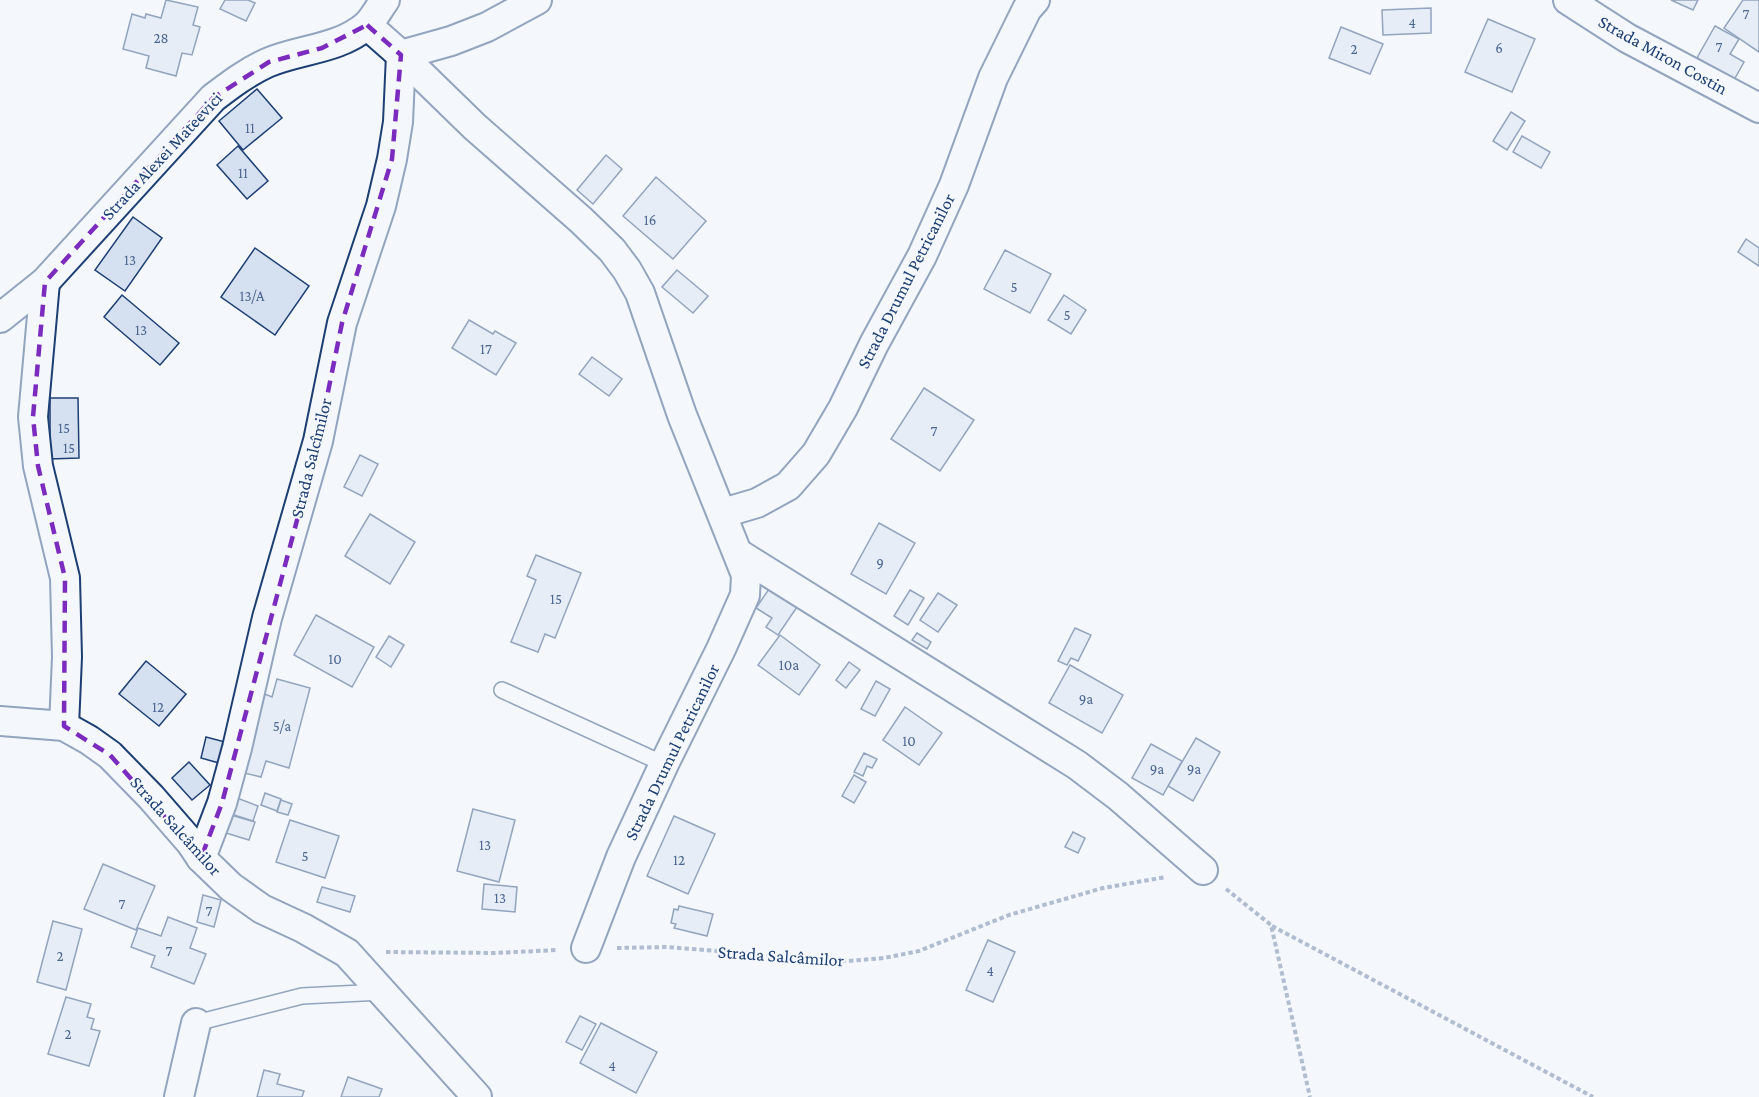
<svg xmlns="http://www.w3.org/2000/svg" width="1759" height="1097" viewBox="0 0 1759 1097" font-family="'Crimson Pro',serif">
<rect width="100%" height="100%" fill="#f4f7fb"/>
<g fill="#d5e0f0" stroke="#1d3f73" stroke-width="1.5">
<path d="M166,0L198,7L193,25L200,27L192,55L182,53L176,76L146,68L149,56L123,49L132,14L145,18L146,14L161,18Z"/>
<path d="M225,0H248L255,3L246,21L220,9Z"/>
<path d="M1671,0H1698L1693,10Z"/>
<path d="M1743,0H1759V52L1724,28Z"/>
<path d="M1431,8V33L1383,35L1382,10Z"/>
<path d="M1488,19L1535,39L1512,92L1465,72Z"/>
<path d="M1715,26L1739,39L1730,54L1744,62L1734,80L1697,58Z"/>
<path d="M1341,27L1383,44L1370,74L1329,58Z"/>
<path d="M257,89L282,118L243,150L219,121Z"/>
<path d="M1511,112L1525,121L1507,150L1493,141Z"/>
<path d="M1522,136L1550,152L1541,168L1513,152Z"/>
<path d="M238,146L268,181L247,199L217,165Z"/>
<path d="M606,155L622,169L593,204L577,190Z"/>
<path d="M656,177L706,221L673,259L623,216Z"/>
<path d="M133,217L162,238L125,291L95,270Z"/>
<path d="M1746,239L1759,248V266L1738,252Z"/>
<path d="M255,248L309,286L275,335L221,297Z"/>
<path d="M1005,250L1051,274L1030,313L984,289Z"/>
<path d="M677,270L708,296L693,313L662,287Z"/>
<path d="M122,295L179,343L160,365L104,317Z"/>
<path d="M1064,295L1086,310L1071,334L1048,320Z"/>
<path d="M469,320L493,334L495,331L516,343L496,375L452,348Z"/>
<path d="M592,357L622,379L609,396L579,374Z"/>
<path d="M924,388L974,420L940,471L891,439Z"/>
<path d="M50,398H78L79,458L50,459Z"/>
<path d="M360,455L378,464L362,496L344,487Z"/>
<path d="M370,514L415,542L390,584L345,556Z"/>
<path d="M879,523L915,543L886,594L851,574Z"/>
<path d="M536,555L581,573L555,638L545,634L538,652L511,642L536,580L527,576Z"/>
<path d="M769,589L797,607L778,635L766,627L772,618L756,608Z"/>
<path d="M910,590L924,598L908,625L894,616Z"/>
<path d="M938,593L957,605L938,632L920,620Z"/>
<path d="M316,615L374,647L352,687L294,655Z"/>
<path d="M1075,628L1091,635L1078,661L1071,658L1067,665L1058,661Z"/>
<path d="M917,633L931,642L927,649L912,640Z"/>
<path d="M780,635L820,665L799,695L758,665Z"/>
<path d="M389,636L404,645L391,667L376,657Z"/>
<path d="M146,661L186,694L159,726L119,694Z"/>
<path d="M849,662L860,670L846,688L836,680Z"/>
<path d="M1070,665L1123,695L1102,733L1049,703Z"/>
<path d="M277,679L310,688L289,768L266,761L261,777L244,773L265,694L272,697Z"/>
<path d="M876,681L890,689L875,716L861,709Z"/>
<path d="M905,707L942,733L919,765L883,740Z"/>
<path d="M206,737L225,742L219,763L201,758Z"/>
<path d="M1196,738L1220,752L1193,801L1168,786Z"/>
<path d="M1151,744L1182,761L1163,795L1132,778Z"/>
<path d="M864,753L877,759L872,768L867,766L863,776L854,772Z"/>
<path d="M189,762L210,785L192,800L172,778Z"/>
<path d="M854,775L866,782L854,803L842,796Z"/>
<path d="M265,793L281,799L277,811L261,805Z"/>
<path d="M237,798L258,806L253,821L231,814Z"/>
<path d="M281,800L292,804L288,815L277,812Z"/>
<path d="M473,809L515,820L499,882L457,871Z"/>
<path d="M231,815L255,822L249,840L226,833Z"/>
<path d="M674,816L715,834L688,894L647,876Z"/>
<path d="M290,820L339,836L325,878L276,862Z"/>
<path d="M1073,832L1085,838L1078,853L1065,847Z"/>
<path d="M103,864L155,886L136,930L84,909Z"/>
<path d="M484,884L517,887L515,912L482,909Z"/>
<path d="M322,887L355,896L350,912L317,902Z"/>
<path d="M203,895L221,900L214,927L197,922Z"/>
<path d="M679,906L713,914L707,936L674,928L676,924L671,923L674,909L678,910Z"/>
<path d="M168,917L197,928L190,948L206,954L194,984L151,967L155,956L131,947L138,928L161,936Z"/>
<path d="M53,921L82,929L66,990L37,982Z"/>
<path d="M988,940L1015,952L993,1002L966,990Z"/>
<path d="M66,997L91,1004L87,1017L94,1019L91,1029L100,1031L89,1066L48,1054Z"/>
<path d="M580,1016L596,1024L582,1050L566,1042Z"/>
<path d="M601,1023L657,1052L636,1093L580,1063Z"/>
<path d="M264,1070L280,1074L277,1084L304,1091L302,1097H257Z"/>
<path d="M348,1077L382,1089L379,1097H341Z"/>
</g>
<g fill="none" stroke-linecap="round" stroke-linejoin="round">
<defs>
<g id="service">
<path d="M502,690L664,764"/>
<path d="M196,1023L302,996L382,992"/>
</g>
<g id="minor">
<path d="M1568,0L1627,38L1759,108"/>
<path d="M367,25L401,55L475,127L581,220L612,250L627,270L640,293L682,415L746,575L745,595L721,649L664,764L621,857L586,948"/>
<path d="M45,282L33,417L38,466L65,578L67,657L64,726"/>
<path d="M0,318L45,282L213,98C230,85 247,72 267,63C299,49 337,50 366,26C373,20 379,8 385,0"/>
<path d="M723,513L757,503L788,486L816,454L843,408L874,344L922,256L954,185L993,78L1027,9L1035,0"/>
<path d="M739,554L1077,765L1118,796L1203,870"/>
<path d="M0,721L64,726L89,740L110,755L151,797L191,843L201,858L231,887L262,909L303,928L347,953L477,1097"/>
<path d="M201,858L222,803L237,748L267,618L318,441L342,323L381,206L392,159L398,122L401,55L451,41L487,27L537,0"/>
<path d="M179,1097L196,1023"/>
</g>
</defs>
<use href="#service" stroke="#1d3f73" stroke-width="18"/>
<use href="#minor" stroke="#1d3f73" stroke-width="32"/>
<g stroke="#5e769c" stroke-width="4" stroke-dasharray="4.5 3" stroke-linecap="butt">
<path d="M1226,889L1271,925L1310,1097"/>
<path d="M1272,926L1593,1097"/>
<path d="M617,948L666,947L848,961L884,958L919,951L1009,915L1103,888L1166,877"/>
<path d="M386,952L494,953L558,950"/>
</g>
<use href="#service" stroke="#f4f7fb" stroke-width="15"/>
<use href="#minor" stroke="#f4f7fb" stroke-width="28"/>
</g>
<path d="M0 0H1759V1097H0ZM367,25L401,55L392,159L342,323L318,441L222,803L201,858L110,755L64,726L65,578L38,466L33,417L45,282L213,98L269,62L322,48Z" fill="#f4f7fb" fill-opacity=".55" fill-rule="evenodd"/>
<path fill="none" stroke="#7b2cbf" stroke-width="4.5" stroke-dasharray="12 8" stroke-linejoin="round" d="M367,25L401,55L392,159L342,323L318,441L222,803L201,858L110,755L64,726L65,578L38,466L33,417L45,282L213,98L269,62L322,48Z"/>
<g text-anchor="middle" stroke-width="4.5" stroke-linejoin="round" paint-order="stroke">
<g font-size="15" fill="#4b6792">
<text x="1746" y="19">7</text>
<text x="1412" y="28">4</text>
<text x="161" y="43">28</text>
<text x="1719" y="52">7</text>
<text x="1499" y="53">6</text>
<text x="1354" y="54">2</text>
<text x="250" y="133">11</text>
<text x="243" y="178">11</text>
<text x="650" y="225">16</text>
<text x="130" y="265">13</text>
<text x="1014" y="292">5</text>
<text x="252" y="301">13/A</text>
<text x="1067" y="320">5</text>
<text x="141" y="335">13</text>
<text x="486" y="354">17</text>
<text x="64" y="433">15</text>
<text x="934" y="436">7</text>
<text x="69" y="453">15</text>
<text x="880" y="568">9</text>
<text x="556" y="604">15</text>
<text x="335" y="664">10</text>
<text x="789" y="670">10a</text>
<text x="1086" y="704">9a</text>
<text x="158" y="712">12</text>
<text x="282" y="731">5/a</text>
<text x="909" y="746">10</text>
<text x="1157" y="774">9a</text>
<text x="1194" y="774">9a</text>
<text x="485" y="850">13</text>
<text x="305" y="861">5</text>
<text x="679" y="865">12</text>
<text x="500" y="903">13</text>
<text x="122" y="909">7</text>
<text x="209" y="916">7</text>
<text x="169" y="956">7</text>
<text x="60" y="961">2</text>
<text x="990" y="976">4</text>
<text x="68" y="1039">2</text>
<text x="612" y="1071">4</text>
</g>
<g font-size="18" fill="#1d3f73" stroke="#f4f7fb">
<text transform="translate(1663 55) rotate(29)" y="6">Strada Miron Costin</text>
<text transform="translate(162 156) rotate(-47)" y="6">Strada Alexei Mateevici</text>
<text transform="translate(906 281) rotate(-63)" y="6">Strada Drumul Petricanilor</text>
<text transform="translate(311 458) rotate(-76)" y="6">Strada Salcîmilor</text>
<text transform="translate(672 752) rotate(-64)" y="6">Strada Drumul Petricanilor</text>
<text transform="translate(176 826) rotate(48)" y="6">Strada Salcâmilor</text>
<text transform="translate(781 956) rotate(4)" y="6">Strada Salcâmilor</text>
</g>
</g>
</svg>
